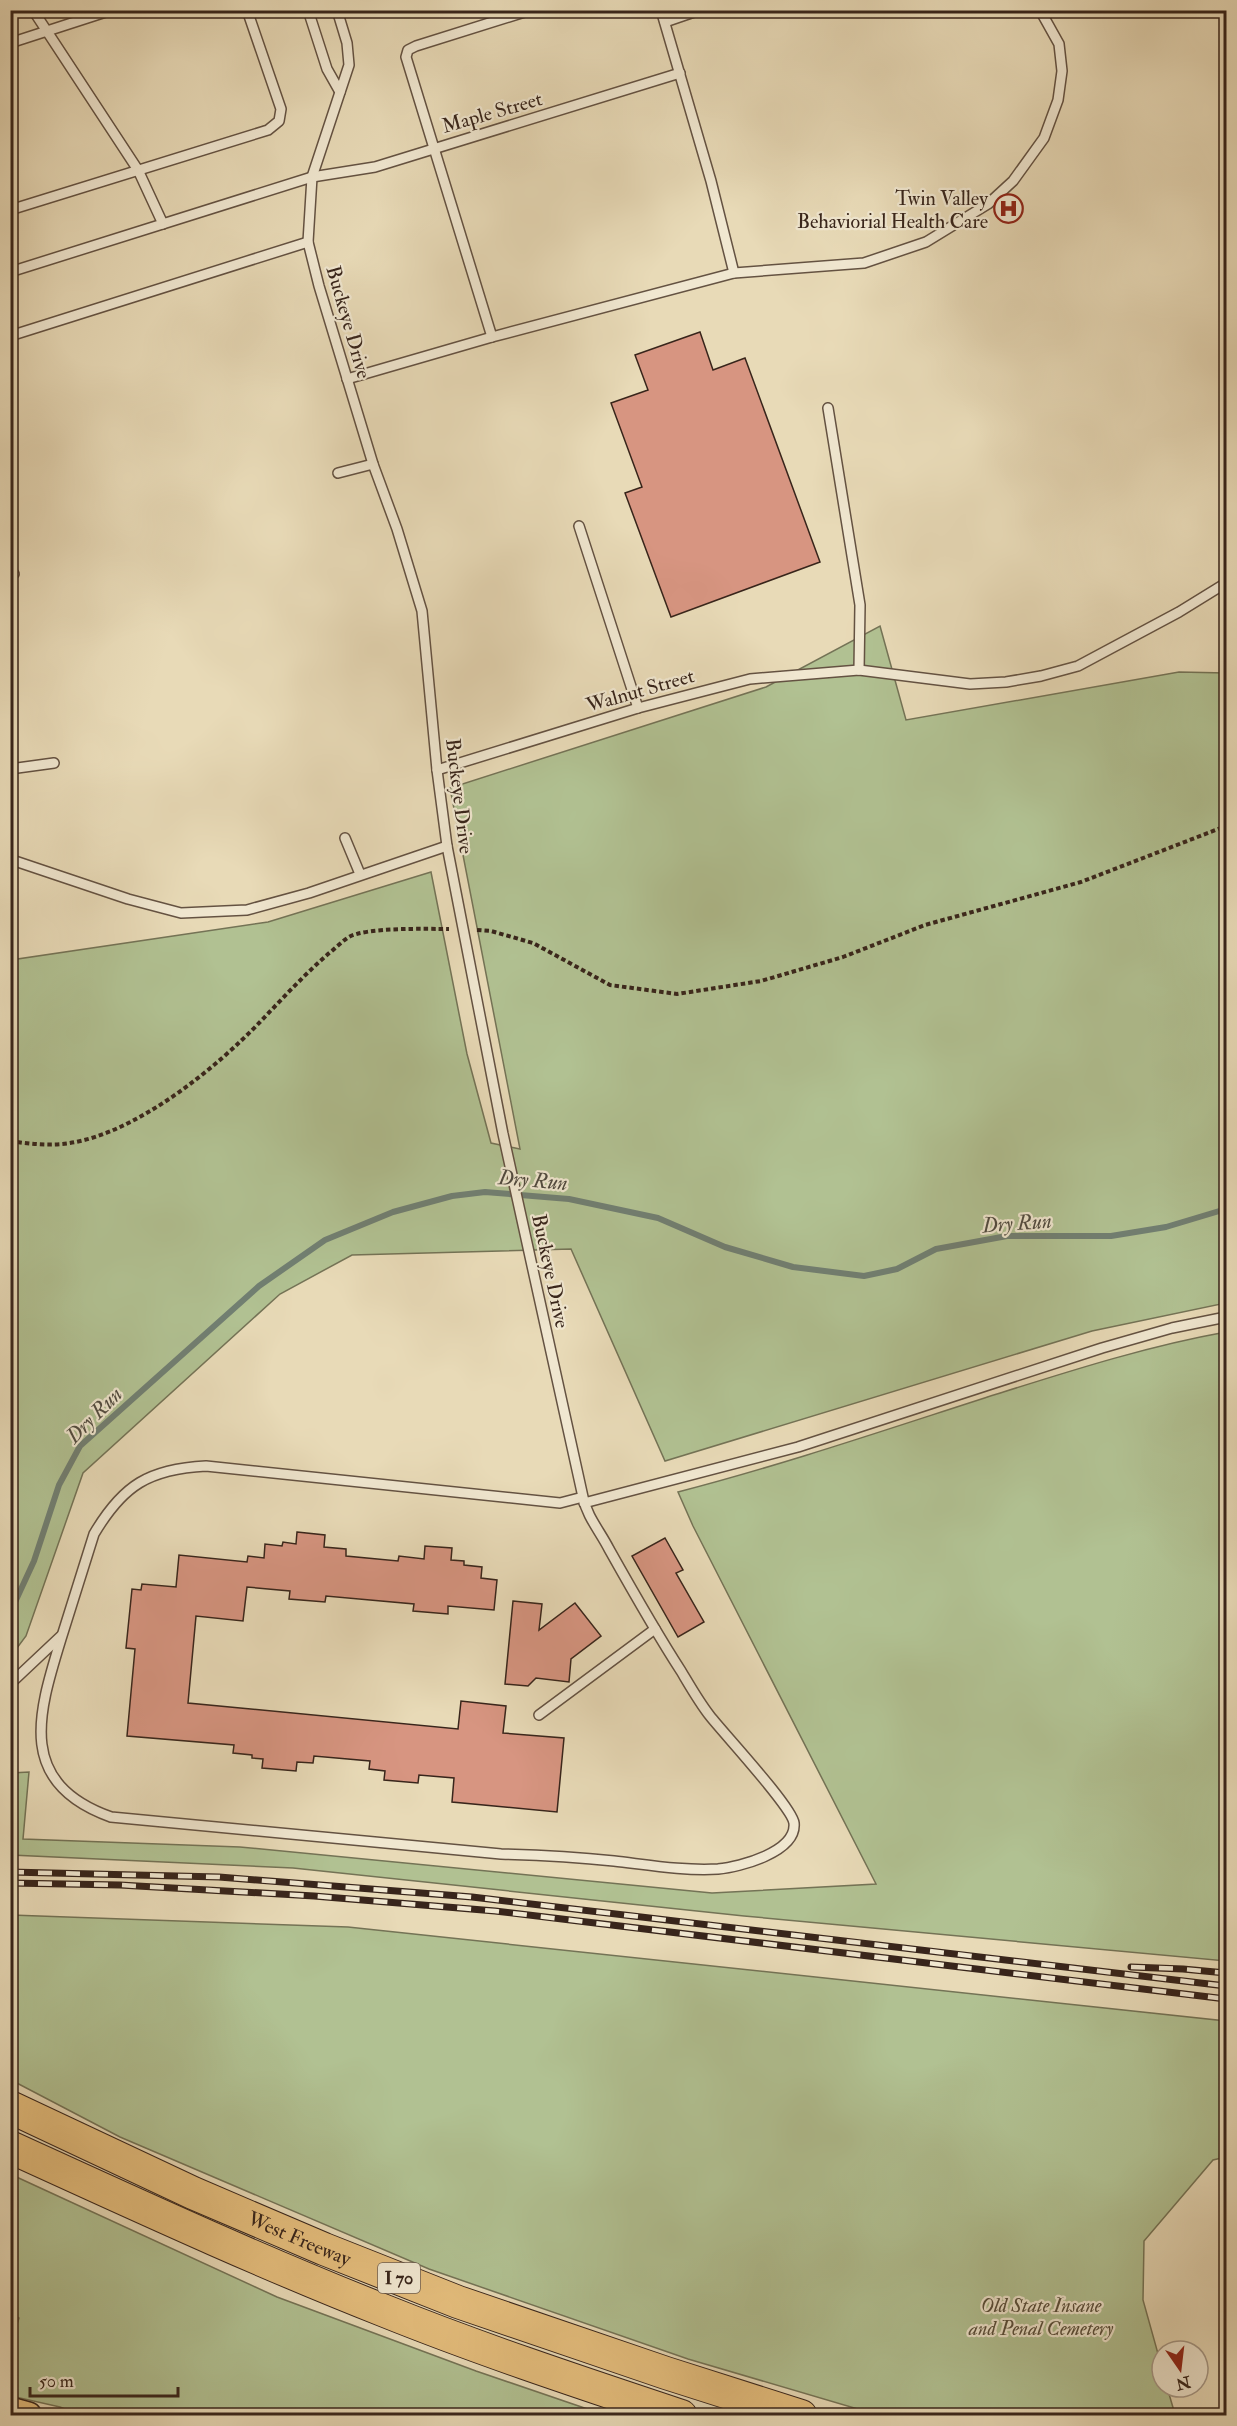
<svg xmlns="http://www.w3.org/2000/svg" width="1237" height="2426" viewBox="0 0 1237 2426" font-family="'IM FELL Double Pica',serif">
<rect width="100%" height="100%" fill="#e8dab7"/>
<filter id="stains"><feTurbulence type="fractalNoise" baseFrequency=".00333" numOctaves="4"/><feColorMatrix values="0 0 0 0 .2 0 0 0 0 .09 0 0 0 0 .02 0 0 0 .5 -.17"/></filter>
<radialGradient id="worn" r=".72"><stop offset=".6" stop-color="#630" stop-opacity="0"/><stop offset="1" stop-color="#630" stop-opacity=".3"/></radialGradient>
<g fill="#b1c192" stroke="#747356" stroke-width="1.5">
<path d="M880,626L906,720L1179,672L1226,673V1303L1092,1331L665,1461L571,1249L352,1255L280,1294L83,1473L26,1636L11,1656V960L268,922L431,872L467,1054L491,1143L520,1149L450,788L766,687Z"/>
<path d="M1226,1332V1961L744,1916L293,1868L11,1855V1773L29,1772L23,1839L240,1847L712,1893L876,1884L693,1526L678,1492C786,1464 891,1428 997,1394C1073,1370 1148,1346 1226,1332Z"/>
<path d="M11,1915L348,1927L1226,2021V2157L1213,2160L1144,2241L1143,2300L1162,2368V2387H1167L1174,2411L1193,2415H878L688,2359L429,2269L120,2137L11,2080Z"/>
<path d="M10,2174L277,2297L476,2371L605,2415L82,2416L60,2407L11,2396V2343L19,2318L11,2313Z"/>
</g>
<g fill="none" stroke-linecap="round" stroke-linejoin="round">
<path stroke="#717f72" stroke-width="6" d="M10,1613L34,1561L59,1485L80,1446L259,1286L325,1240L393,1212L452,1196L485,1192L569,1199L658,1218L725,1247L793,1267L864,1276L897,1269L936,1249L1007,1236H1111L1166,1227L1226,1209"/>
</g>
<g fill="#d79581" stroke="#38251b" stroke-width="1.5">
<path d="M700,332L713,370L745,358L820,562L671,617L625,493L642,487L611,403L648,390L635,355Z"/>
<path d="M297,1532L325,1535L324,1547L346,1549V1556L398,1561L399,1556L424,1559L425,1546L452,1548L451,1560L464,1561V1565L482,1567L481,1578L497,1580L494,1610L448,1606V1614L413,1611L414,1604L326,1596L325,1602L289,1599L290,1591L247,1587L243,1621L196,1616L188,1703L458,1729L461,1701L506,1706L503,1733L564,1738L557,1812L452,1802L454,1778L419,1775L418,1783L384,1780L385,1771L369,1769L370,1761L314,1756L313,1763L297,1762L296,1771L262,1768L263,1759L252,1758V1755L233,1753L234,1745L127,1736L135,1649L126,1648L132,1589L141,1590L142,1584L176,1587L179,1555L247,1562L248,1556L264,1558L265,1544L282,1546L283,1542L296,1544Z"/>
<path d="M665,1538L683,1570L676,1573L704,1622L678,1637L632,1556Z"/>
<path d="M513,1601L542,1604L539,1630L575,1603L601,1636L571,1659L569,1682L536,1678L528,1686L505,1684Z"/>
</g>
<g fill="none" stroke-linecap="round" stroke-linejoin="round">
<defs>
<g id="lane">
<path d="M33,10L138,170L163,224"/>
<path d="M308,10L327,69L340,92"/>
<path d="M337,10L347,43L349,65L312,177L308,242L319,286L373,464L397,529L422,611L437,770L447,846L503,1134L583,1497C587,1517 600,1531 609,1549C632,1590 655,1631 681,1671C690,1686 699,1702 710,1716C725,1735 792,1807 794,1823C797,1852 740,1867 718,1869C684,1871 649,1865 614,1861C576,1857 539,1855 501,1854L111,1817C16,1783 38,1714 61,1639C72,1604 83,1569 94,1534C123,1485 149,1469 206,1466L560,1503L583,1497"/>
<path d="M661,10L711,181L734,273"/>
<path d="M665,22L700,10"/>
<path d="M10,43L112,10"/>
<path d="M10,210L268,130L279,121L281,109L247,10"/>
<path d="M10,272L312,177L375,167L680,73"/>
<path d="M10,336L308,242"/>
<path d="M492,337L406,57L408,50L416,46L531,10"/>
<path d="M347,379L492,337L734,273L864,263L926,242L988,204L1013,181L1044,138L1058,100L1062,71L1059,44L1040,10"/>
<path d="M828,408L860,605L859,670"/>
<path d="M338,473L373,464"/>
<path d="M579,526L638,708"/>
<path d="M10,575L14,574"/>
<path d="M10,769L54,763"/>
<path d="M437,770L638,708L750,679L859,670L970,684L1006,682L1041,676L1078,666L1179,612L1226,583"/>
<path d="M345,838L360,874"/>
<path d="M10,841L12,860L128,899L181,913L247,910L309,893L447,846"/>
<path d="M584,1503L798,1447L1102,1348L1172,1328L1226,1317"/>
<path d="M10,1684L61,1636"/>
<path d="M539,1715L655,1629"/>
</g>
<path id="primary" d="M10,2411L28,2416"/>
<g id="highway">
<path id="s1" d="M10,2107L193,2193L324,2249L458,2302L666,2373L801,2416"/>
<path d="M10,2147C135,2204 258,2261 385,2311C482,2350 582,2383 681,2416"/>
</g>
</defs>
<use href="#lane" stroke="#645242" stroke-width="12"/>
<use href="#primary" stroke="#38251b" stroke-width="30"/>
<use href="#highway" stroke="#38251b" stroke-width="34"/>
<g stroke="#38251b" stroke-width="4" stroke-dasharray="4.5 3" stroke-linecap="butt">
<path d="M477,930L491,931L533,943L610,985L677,994L761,981L843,957L925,925L1081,882L1226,826"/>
<path d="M10,1141C29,1144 51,1146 70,1143C136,1133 215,1069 260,1022C282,999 304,975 328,954C335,949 342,941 349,937C366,927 427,929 449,929"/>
</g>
<use href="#lane" stroke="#f0e7d0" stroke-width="9"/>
<use href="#primary" stroke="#e4bd7c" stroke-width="27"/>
<use href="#highway" stroke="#e4bd7c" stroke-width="32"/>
<defs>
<g id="rail">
<path d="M10,1872L219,1877L472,1897L1226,1986"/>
<path d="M10,1883L120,1885L314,1896L495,1911L1226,1999"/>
<path d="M1131,1967L1183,1969L1226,1973"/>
</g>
</defs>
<use href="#rail" stroke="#38251b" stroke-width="7"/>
<use href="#rail" stroke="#f0e7d0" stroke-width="4.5" stroke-dasharray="14" stroke-linecap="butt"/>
</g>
<defs>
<symbol id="hospital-ring" viewBox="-11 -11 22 22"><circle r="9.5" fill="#f0e7d0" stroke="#8f2418" stroke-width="1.5"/><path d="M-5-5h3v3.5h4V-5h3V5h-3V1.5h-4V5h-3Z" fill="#8f2418"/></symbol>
</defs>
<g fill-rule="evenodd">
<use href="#hospital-ring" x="992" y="192" width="33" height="33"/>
</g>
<g text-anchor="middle" stroke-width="4.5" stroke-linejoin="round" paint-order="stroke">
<rect fill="#f0e7d0" stroke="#6f5f51" stroke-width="1.5" x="378" y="2263" width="42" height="30" rx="4.5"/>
<g font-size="18" font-weight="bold" fill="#38251b">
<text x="399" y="2284">I 70</text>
</g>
<g font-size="20" fill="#38251b" stroke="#f0e7d0">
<text transform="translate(492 112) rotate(-16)" y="7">Maple Street</text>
<text transform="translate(349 322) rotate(74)" y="7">Buckeye Drive</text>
<text transform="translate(640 690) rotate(-16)" y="7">Walnut Street</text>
<text transform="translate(460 796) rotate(83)" y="7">Buckeye Drive</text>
<text transform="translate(551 1271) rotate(78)" y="7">Buckeye Drive</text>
<text dy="7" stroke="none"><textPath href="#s1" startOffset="318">West Freeway</textPath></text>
</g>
<g font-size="20" fill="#38251b" stroke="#f0e7d0" text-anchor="end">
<text x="988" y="205">Twin Valley<tspan x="988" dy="23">Behaviorial Health Care</tspan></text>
</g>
<g font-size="20" font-style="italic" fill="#564c39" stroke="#f0e7d0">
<text x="1041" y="2312">Old State Insane<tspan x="1041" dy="23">and Penal Cemetery</tspan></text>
</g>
<g font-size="21" font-style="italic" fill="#504a3f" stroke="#f0e7d0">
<text transform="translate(533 1180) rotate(5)" y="7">Dry Run</text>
<text transform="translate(1017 1223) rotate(-4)" y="7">Dry Run</text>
<text transform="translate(94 1415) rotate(-45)" y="7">Dry Run</text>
</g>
</g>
<rect width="1237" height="2426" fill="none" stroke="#e8dab7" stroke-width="36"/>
<rect x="12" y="12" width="1213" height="2402" fill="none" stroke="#38251b" stroke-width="3"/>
<rect x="18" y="18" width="1201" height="2390" fill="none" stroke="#38251b" stroke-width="1.5"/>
<g transform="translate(1180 2369) rotate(166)"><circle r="28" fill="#f0e7d0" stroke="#a69988" stroke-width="1.5"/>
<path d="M0-4.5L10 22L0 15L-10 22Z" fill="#8f2418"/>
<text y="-9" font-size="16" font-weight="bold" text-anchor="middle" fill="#38251b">N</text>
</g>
<path d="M30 2387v9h148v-9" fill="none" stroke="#38251b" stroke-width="3"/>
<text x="39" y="2387" font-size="18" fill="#38251b" stroke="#f0e7d0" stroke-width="4.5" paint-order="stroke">50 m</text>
<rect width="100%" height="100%" filter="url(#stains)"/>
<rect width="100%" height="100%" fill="url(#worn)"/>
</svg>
